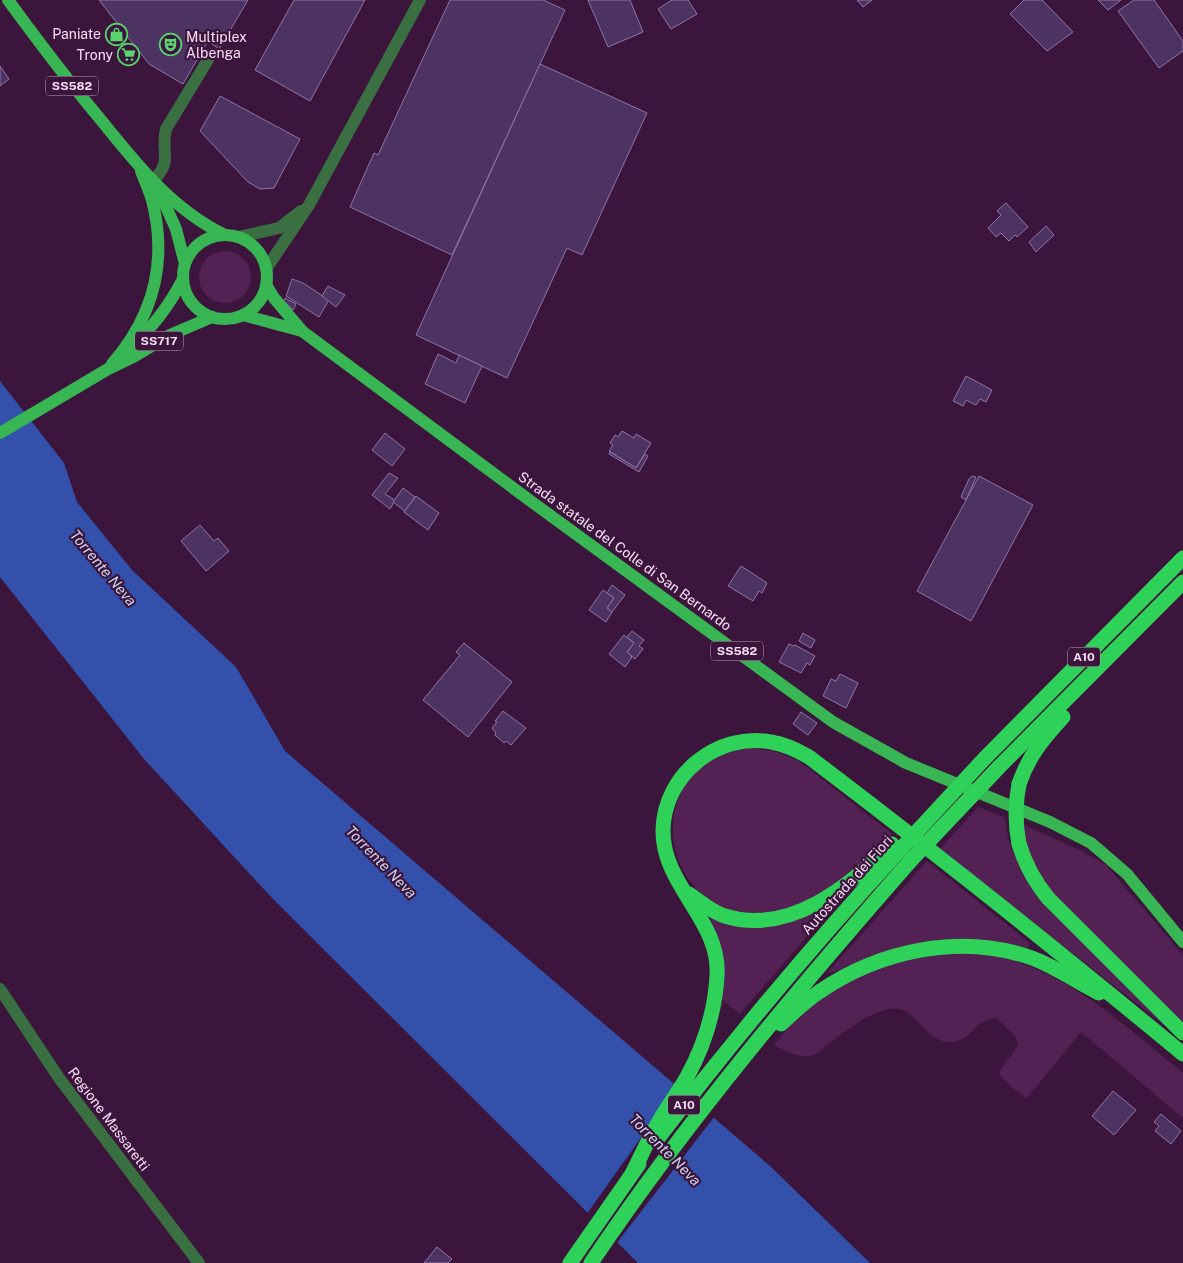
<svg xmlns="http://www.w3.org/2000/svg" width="1183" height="1263" viewBox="0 0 1183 1263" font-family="'Public Sans',sans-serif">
<rect width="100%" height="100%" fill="#3c153c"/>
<g fill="#542154">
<circle cx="225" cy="277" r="26"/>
<path d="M748,748C769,749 786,753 803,764L892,834C873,853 853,874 830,888C806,903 776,915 747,913C681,908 650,826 692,776C706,759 727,752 748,748Z"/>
<path d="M978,807L1005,818C1007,841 1015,860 1027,879L1168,1028L940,849Z"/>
<path d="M1022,824L1081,851L1106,865L1183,955V1026L1050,890L1033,864L1026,845Z"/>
<path d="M927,861L1030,943L1027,948C955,928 900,944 834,972L827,973Z"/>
<path d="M827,902L832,907L740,1014L720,998L717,939L710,920L712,918L729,925L753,926Z"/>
<path d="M944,953C958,953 973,951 986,954C1065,967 1123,1025 1183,1073V1118L1081,1032L1026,1099C1017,1090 1005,1083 999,1073C1004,1062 1013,1055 1018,1044L1015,1036L996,1018C973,1019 975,1040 951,1042C939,1043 930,1035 922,1026C918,1022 911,1014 905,1011C880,998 835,1040 816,1054C800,1060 788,1052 774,1045L795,1019L817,999L854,976L894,960Z"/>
</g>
<path fill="#3350aa" d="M0,381L64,463L77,502L132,570L236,667L285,751L770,1166L870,1263H638L272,898L144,759L0,577Z"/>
<path fill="#3c153c" d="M681,1086L715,1116L616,1244L586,1215L665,1104Z"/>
<g fill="#4c3362" stroke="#8f75a9">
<path d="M99,0H248L219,49L208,41L183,84L149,64Z"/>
<path d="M294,0H365L310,101L255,70Z"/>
<path d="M450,0H543L565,10L452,255L350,207L374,153L378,155Z"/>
<path d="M588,0H630L643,32L608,47Z"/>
<path d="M672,0H688L697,14L671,29L658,9Z"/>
<path d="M857,0H872L863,7Z"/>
<path d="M1024,0H1042L1073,32L1047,51L1010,14Z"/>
<path d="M1098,0H1121L1108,10Z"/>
<path d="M1134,0H1154L1183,41V51L1159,68L1118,11Z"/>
<path d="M540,64L647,113L582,255L567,248L507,378L416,335Z"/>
<path d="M0,66L9,79L0,86Z"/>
<path d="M220,96L300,139L274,188L260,189L248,182L200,131Z"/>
<path d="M1006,203L1028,227L1017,237L1015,235L1009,241L1001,233L996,237L988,228L1001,215L997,211Z"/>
<path d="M1046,226L1054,235L1036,252L1029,242Z"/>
<path d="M292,279L303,283L329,300L319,317L286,296Z"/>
<path d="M328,286L345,295L336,307L322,296Z"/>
<path d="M285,298L296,304L293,310L284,301Z"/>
<path d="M438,354L456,363L459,355L482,366L465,403L425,384Z"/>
<path d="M966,376L992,390L986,402L980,399L976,405L966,400L963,406L953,401Z"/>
<path d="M622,431L634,438L636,434L651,443L636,468L609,451L613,445L610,443L615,435L618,437Z"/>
<path d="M385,433L405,449L392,466L372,450Z"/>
<path d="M610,452L636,468L645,454L648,456L639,472L609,454Z"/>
<path d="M389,473L398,478L385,494L395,500L390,509L372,495Z"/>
<path d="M972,476L976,477L966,500L961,497L969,479Z"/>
<path d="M979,476L1033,505L971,621L917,591Z"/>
<path d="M403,488L415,497L405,511L393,502Z"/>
<path d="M416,496L439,513L428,530L404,512Z"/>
<path d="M200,525L214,541L218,538L229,551L206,571L181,541Z"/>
<path d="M741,566L767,583L762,593L759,591L753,601L728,586Z"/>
<path d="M612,585L625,595L612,612L607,608L614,598L607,593Z"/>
<path d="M603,590L614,598L607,608L612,612L606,622L589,610Z"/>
<path d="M632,631L644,640L639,646L643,649L635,659L627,652L634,643L627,637Z"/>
<path d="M803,633L815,640L811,648L799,641Z"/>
<path d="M624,635L634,643L627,652L632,657L625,667L609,654Z"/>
<path d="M464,643L512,682L468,737L423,700L460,655L456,652Z"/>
<path d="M789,644L794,646L795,645L815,656L810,665L807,663L801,673L779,662Z"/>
<path d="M840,674L858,683L846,708L823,696L831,679L836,681Z"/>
<path d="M503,711L526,728L511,745L506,741L504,743L495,735L496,733L492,728L497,722L495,721Z"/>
<path d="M801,712L817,723L808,735L793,724Z"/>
<path d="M1113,1091L1136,1110L1114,1135L1092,1116Z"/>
<path d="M1161,1114L1181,1131L1171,1144L1155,1131L1159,1126L1154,1122Z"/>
<path d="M437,1247L452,1259L448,1263H424Z"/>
</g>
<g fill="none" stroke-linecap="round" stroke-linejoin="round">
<g stroke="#396f41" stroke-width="12">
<path d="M153,181C174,159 160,154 166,129L209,58"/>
<path d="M238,237L279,228L301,211"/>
<path d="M266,269L309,205L420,0"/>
<path d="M0,989L59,1078L199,1263"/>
</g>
<g stroke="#37b653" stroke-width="12">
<path d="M8,0C38,41 68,81 101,120C137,165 173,210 225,235"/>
<path d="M159,191L176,229L185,264"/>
<circle cx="225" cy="277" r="42"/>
<path d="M266,285L274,298L302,331L532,502L833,722L906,763L1050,822L1091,843L1127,874L1183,942"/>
<path d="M243,315L302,331"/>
<path d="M130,347C153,328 169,306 183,279"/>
<path d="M112,364C153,317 168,262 152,200C149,190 145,181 141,171"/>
<path d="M0,433L108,369L133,357L170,335L212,317"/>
</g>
<g stroke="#2fd259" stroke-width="15">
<path d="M985,758L1183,558"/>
<path d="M999,767L1183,582"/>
<path d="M1019,784C1029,755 1043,739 1063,717"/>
<path d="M1019,844C1025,864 1034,881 1048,898L1183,1033"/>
<path d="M689,894C701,902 711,912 725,916C789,936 850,886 892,844"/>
<path d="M781,1024C793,1013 805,1001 819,992C880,950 961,933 1032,958C1056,967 1077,982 1099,993"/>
<path d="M659,1137C734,1039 814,944 898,852"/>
<path d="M633,1172C641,1156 648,1140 657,1125C666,1108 678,1093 687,1077C704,1046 715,1011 717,976C721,920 662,886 663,830C664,775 717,732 771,742C785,744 797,750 809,757C936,853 1061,953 1183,1054"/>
<path d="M570,1263L639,1164"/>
<path d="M591,1263C687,1120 799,988 912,859"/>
</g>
<g stroke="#2fd259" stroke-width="15">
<path d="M1019,844C1015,823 1015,804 1019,784"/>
<path d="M898,852L985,758"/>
<path d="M912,859L999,767"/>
</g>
</g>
<defs>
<symbol id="shop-ring" viewBox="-11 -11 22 22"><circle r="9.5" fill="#3c153c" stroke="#58d56f" stroke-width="1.5"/><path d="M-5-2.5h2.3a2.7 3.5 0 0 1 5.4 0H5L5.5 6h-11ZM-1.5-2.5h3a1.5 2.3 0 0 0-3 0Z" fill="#58d56f"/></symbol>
<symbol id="theatre-ring" viewBox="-11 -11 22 22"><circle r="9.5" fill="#3c153c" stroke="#58d56f" stroke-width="1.5"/><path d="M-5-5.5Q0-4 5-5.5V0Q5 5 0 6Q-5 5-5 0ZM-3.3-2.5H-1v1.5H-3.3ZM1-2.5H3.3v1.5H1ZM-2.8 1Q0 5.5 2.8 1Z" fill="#58d56f"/></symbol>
<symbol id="supermarket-ring" viewBox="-11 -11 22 22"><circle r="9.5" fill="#3c153c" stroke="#58d56f" stroke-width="1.5"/><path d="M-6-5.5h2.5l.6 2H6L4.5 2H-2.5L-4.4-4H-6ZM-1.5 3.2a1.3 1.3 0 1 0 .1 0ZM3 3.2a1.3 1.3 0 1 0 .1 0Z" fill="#58d56f"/></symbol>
</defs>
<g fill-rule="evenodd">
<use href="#shop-ring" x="104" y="22" width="25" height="25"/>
<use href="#theatre-ring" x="158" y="32" width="25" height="25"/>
<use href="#supermarket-ring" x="116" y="42" width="25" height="25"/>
</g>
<g text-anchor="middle" stroke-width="4.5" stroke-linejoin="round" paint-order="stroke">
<g fill="#3c153c" stroke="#bfa2be" stroke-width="1">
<rect x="46" y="76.5" width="52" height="19" rx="4"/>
<rect x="135" y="331.5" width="48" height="19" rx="4"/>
<rect x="711" y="641.5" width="52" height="19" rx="4"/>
<rect x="1068" y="647.5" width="32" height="19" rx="4"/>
<rect x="668" y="1095.5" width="32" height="19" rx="4"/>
</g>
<g font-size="12" font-weight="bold" fill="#f7def6">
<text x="72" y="90">SS582</text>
<text x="159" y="345">SS717</text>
<text x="737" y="655">SS582</text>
<text x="1084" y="661">A10</text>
<text x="684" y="1109">A10</text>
</g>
<g font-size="14" fill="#f7def6" stroke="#3c153c" text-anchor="end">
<text x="101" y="39">Paniate</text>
<text x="186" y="42" text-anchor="start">Multiplex<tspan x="186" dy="16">Albenga</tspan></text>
<text x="113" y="60">Trony</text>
</g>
<g font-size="14" fill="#f7def6" stroke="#3c153c">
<text transform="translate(625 551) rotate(36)" y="5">Strada statale del Colle di San Bernardo</text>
<text transform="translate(847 885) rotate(-48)" y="5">Autostrada dei Fiori</text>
<text transform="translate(109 1119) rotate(53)" y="5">Regione Massaretti</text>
</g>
<g font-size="15" font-style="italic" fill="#cbd5ee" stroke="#3c153c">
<text transform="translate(103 568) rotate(50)" y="5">Torrente Neva</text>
<text transform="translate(381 862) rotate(46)" y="5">Torrente Neva</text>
<text transform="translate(665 1150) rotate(45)" y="5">Torrente Neva</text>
</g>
</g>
</svg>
